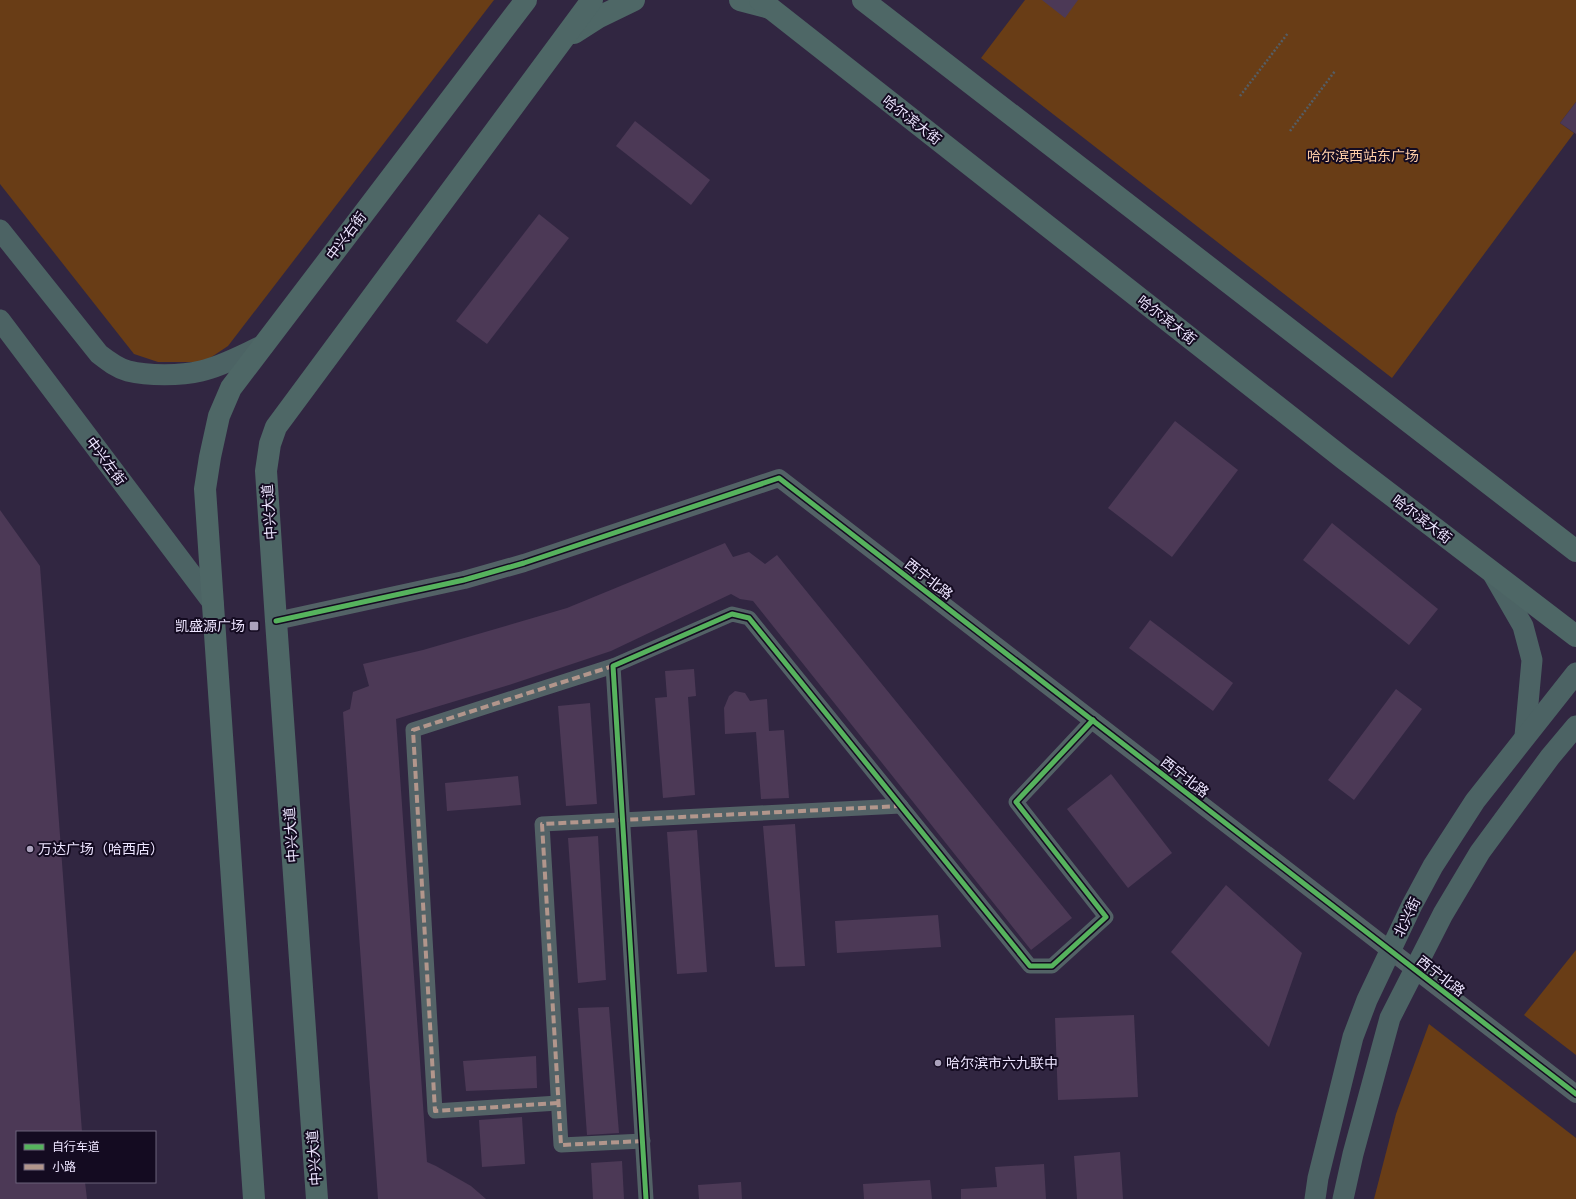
<svg xmlns="http://www.w3.org/2000/svg" width="1576" height="1199" viewBox="0 0 1576 1199" font-family="'Public Sans','Noto Sans SC',sans-serif">
<rect width="100%" height="100%" fill="#312641"/>
<g fill="#693d16">
<path d="M0,0H494L228,346L204,362H158L134,354L0,184Z"/>
<path d="M1025,0H1576V102L1560,123L1574,133L1392,378L981,58Z"/>
<path d="M1576,950V1055L1524,1015Z"/>
<path d="M1429,1024L1576,1138V1199H1374L1396,1114Z"/>
</g>
<g fill="#4c3956">
<path d="M1042,0H1078L1065,18Z"/>
<path d="M1576,102V134L1560,123Z"/>
<path d="M635,121L710,180L691,205L616,146Z"/>
<path d="M539,214L569,238L487,344L456,321Z"/>
<path d="M1175,421L1238,470L1172,557L1108,508Z"/>
<path d="M0,510L40,566L82,1132H17V1182H85L87,1199H0Z"/>
<path d="M1332,523L1438,609L1409,645L1303,560Z"/>
<path d="M725,543L733,557L749,552L765,564L777,555L1072,918L1031,950L753,601L740,599L731,594L611,651L509,685L396,719L427,1162L436,1166L471,1186L486,1199H378L343,712L350,709L353,692L369,686L363,664L423,650L567,608Z"/>
<path d="M1150,620L1233,683L1213,711L1129,648Z"/>
<path d="M694,669L696,696L688,697L695,795L663,798L655,698L667,697L665,671Z"/>
<path d="M1396,689L1422,709L1354,800L1328,780Z"/>
<path d="M735,691L745,693L750,701L767,699L769,731L784,730L789,798L761,799L756,732L725,734L724,708L729,696Z"/>
<path d="M590,703L597,804L566,806L558,706Z"/>
<path d="M1111,774L1172,853L1128,888L1067,809Z"/>
<path d="M518,776L521,805L447,811L445,783Z"/>
<path d="M795,824L805,966L775,967L763,826Z"/>
<path d="M697,830L707,972L677,974L667,832Z"/>
<path d="M598,836L606,980L578,983L568,838Z"/>
<path d="M1226,885L1302,953L1269,1047L1171,952Z"/>
<path d="M938,915L941,947L837,953L835,921Z"/>
<path d="M609,1007L619,1133L587,1135L578,1008Z"/>
<path d="M1134,1015L1138,1097L1058,1100L1055,1018Z"/>
<path d="M536,1056L537,1088L466,1091L463,1061Z"/>
<path d="M522,1117L525,1164L482,1167L479,1120Z"/>
<path d="M1120,1152L1123,1199H1077L1074,1156Z"/>
<path d="M622,1161L624,1199H593L591,1163Z"/>
<path d="M1044,1164L1046,1199H961V1189L997,1187L995,1167Z"/>
<path d="M930,1180L932,1199H864L863,1184Z"/>
<path d="M741,1182L742,1199H699L698,1185Z"/>
</g>
<g fill="none" stroke-linecap="round" stroke-linejoin="round">
<g stroke="#555d64" stroke-width="2.5" stroke-dasharray="2 2" stroke-linecap="butt">
<path d="M1240,96L1288,33"/>
<path d="M1290,131L1335,71"/>
</g>
<g stroke="#536266" stroke-width="15">
<path d="M558,1103L435,1111L413,730L613,666"/>
<path d="M643,1141L561,1145L542,824L901,806"/>
<path d="M646,1199L613,666L732,614L749,618L1030,966H1052L1106,917L1016,802L1093,720"/>
</g>
<path stroke="#536266" stroke-width="18" d="M276,621L464,580L524,563L779,478L1576,1094"/>
<g stroke="#4c6364" stroke-width="21">
<path d="M0,230L99,354C108,361 117,368 128,371C148,376 181,376 201,371C223,366 244,354 264,345"/>
<path d="M0,320L213,603"/>
<path d="M1493,574L1523,626L1532,660L1525,736"/>
<path d="M1315,1199L1318,1178L1353,1037L1367,1000L1412,905L1433,866L1475,801L1576,673"/>
<path d="M1343,1199L1353,1154L1390,1018L1443,914L1480,852L1550,757L1576,726"/>
</g>
<g stroke="#4e6766" stroke-width="22">
<path d="M740,0L770,8"/>
<path d="M760,0L1344,459L1576,636"/>
<path d="M863,0L1576,551"/>
<path d="M574,33L599,17L634,0"/>
<path d="M254,1199L205,489L210,457L219,416L231,388L526,0"/>
<path d="M317,1199L276,621L266,471L270,444L276,427L592,0"/>
</g>
<g stroke="#b2968c" stroke-width="4" stroke-dasharray="8 4" stroke-linecap="butt">
<path d="M558,1103L435,1111L413,730L613,666"/>
<path d="M643,1141L561,1145L542,824L901,806"/>
</g>
<defs>
<g id="cycleway">
<path d="M276,621L464,580L524,563L779,478L1576,1094"/>
<path d="M646,1199L613,666L732,614L749,618L1030,966H1052L1106,917L1016,802L1093,720"/>
</g>
</defs>
<use href="#cycleway" stroke="#140b21" stroke-width="8"/>
<use href="#cycleway" stroke="#56b35d" stroke-width="5"/>
</g>
<g fill="#aba2bc" stroke="#140b21" stroke-width="1.5">
<rect x="249" y="621" width="10" height="10" rx="2"/>
<circle cx="30" cy="849" r="4"/>
<circle cx="938" cy="1063" r="4"/>
</g>
<g text-anchor="middle" stroke-width="4" stroke-linejoin="round" paint-order="stroke">
<g font-size="14" fill="#ede5ff" stroke="#140b21">
<text transform="translate(912 120) rotate(38)" y="5">哈尔滨大街</text>
<text transform="translate(346 236) rotate(-53)" y="5">中兴右街</text>
<text transform="translate(1167 320) rotate(38)" y="5">哈尔滨大街</text>
<text transform="translate(106 461) rotate(53)" y="5">中兴左街</text>
<text transform="translate(269 512) rotate(-94)" y="5">中兴大道</text>
<text transform="translate(1422 519) rotate(37)" y="5">哈尔滨大街</text>
<text transform="translate(929 579) rotate(38)" y="5">西宁北路</text>
<text transform="translate(1185 777) rotate(38)" y="5">西宁北路</text>
<text transform="translate(291 835) rotate(-94)" y="5">中兴大道</text>
<text transform="translate(1407 917) rotate(-64)" y="5">北兴街</text>
<text transform="translate(1441 976) rotate(38)" y="5">西宁北路</text>
<text transform="translate(314 1158) rotate(-94)" y="5">中兴大道</text>
</g>
<g font-size="14" fill="#ffcea8" stroke="#140b21">
<text x="1363" y="161">哈尔滨西站东广场</text>
</g>
<g font-size="14" fill="#ede5ff" stroke="#140b21" text-anchor="start">
<text x="245" y="631" text-anchor="end">凯盛源广场</text>
<text x="38" y="854">万达广场（哈西店）</text>
<text x="946" y="1068">哈尔滨市六九联中</text>
</g>
</g>
<rect x="16" y="1131" width="140" height="52" fill="#140b21" stroke="#6b627a"/>
<rect x="24" y="1144" width="20" height="6" fill="#56b35d" stroke="#6b627a"/>
<text x="52" y="1151" font-size="12" fill="#ede5ff">自行车道</text>
<rect x="24" y="1164" width="20" height="6" fill="#b2968c" stroke="#6b627a"/>
<text x="52" y="1171" font-size="12" fill="#ede5ff">小路</text>
</svg>
